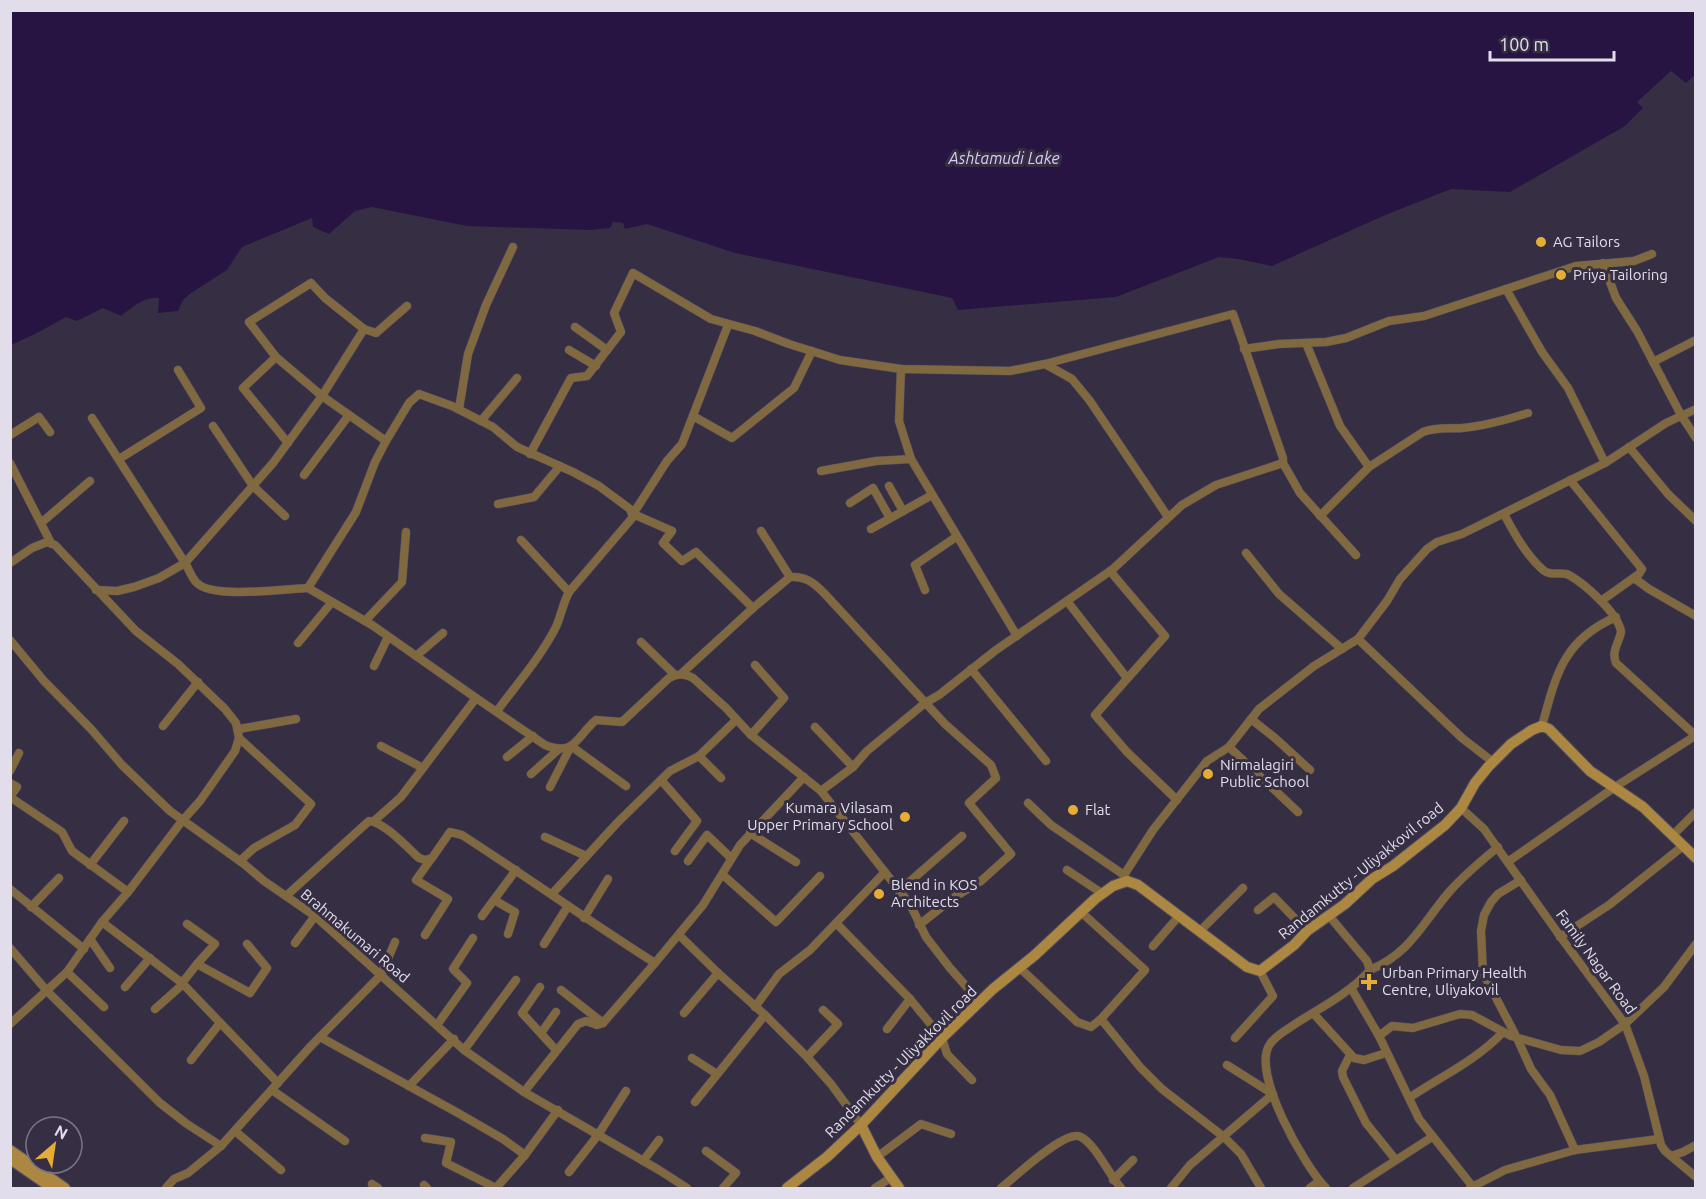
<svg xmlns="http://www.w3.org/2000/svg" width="1706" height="1199" viewBox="0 0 1706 1199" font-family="Ubuntu,sans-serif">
<rect width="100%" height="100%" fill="#362f44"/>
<path fill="#281442" d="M11,10H1695L1696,74L1686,83L1671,71L1637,102L1643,108L1625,126L1510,192L1451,189L1383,216L1272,266L1238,259L1219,257L1116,297L958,310L952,298L735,253L647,224L625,229L623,223L613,222L610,228L590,230L467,226L372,207L355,211L329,234L313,227L312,218L242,247L227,270L191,293L183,300L178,311L158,313L159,298C144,296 132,308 121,316L103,308L77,321L66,317L37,333L11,345Z"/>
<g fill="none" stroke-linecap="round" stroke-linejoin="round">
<defs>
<g id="street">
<path d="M1603,263L1616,298L1637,331L1681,415L1696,438"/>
<path d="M1506,289L1542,352L1568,388L1605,463"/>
<path d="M728,325L682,444L667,461L633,514L672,531L663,543L682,561L696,552L753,608"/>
<path d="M575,327L607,350"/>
<path d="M364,329L376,333L407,306"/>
<path d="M1306,343L1340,426L1369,467"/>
<path d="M1244,349L1279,344L1326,342L1346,338L1389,321L1424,316L1576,266L1634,261L1652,254"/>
<path d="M569,350L596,366"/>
<path d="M276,357L243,388L288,443"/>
<path d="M1653,362L1696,340"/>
<path d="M901,369L899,421L911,459L1017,636"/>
<path d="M459,409L468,354L486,305L513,247"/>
<path d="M693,416L732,438L794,388L812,351"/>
<path d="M92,418L185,563C189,569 192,579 197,583C212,599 285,589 308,588L356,512L375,462L386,441L409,403L419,394L452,406L493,427L517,447L573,472L599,486L630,509L633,517L569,592C563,603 561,616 556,627C540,658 517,684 497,711"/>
<path d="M481,421L517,378"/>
<path d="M213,426L253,486L285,516"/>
<path d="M10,435L39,417L50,432"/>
<path d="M1629,447L1668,494L1696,521"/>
<path d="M530,454L571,378L587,376L621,332L614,313L633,273L711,319L755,331L789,344L840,360L901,369L1010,371L1045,364L1072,379L1090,401L1168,517"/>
<path d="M119,459L201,408L178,370"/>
<path d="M10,463L51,543"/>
<path d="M1283,463L1300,493L1356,555"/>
<path d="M821,471L876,461L911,459"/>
<path d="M304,475L349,415"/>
<path d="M1570,480L1642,569L1639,574L1601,601"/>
<path d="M889,486L903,511"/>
<path d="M850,503L873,488L890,518"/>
<path d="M498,504L534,497L560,466"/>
<path d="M1504,514C1514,533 1526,555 1543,570C1551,577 1561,571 1569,575C1585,584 1619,614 1621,632C1619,643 1611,651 1616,663L1696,736"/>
<path d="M1320,516L1369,467L1423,432C1436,427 1448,429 1462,428C1485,426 1506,420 1528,413"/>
<path d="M41,523L90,481"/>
<path d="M871,529L932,495"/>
<path d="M761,531L790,577"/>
<path d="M521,540L569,592"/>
<path d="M1246,553L1279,594L1342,649"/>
<path d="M10,563L32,548L47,542L55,545L136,631L178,664L225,709L236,723L239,738L235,751L200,801L182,821L128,892L102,922L67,972L10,1024"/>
<path d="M1110,571L1165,636L1095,715L1127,752L1177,800"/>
<path d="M1634,578L1649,589L1696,616"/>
<path d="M308,588L372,625L476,698"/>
<path d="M96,590L117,591L134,587L159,578L185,563L273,463L322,396L364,329L325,298L311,283L249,322L276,357L322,396L386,441"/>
<path d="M925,590L915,565L956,537"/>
<path d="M1067,601L1127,678"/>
<path d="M365,621L402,582L406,532"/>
<path d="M1358,639L1462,738L1493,762"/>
<path d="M10,640L44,681L91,729L122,765L170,811L244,864L264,881L315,916L464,1050L524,1092L659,1170L687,1188"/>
<path d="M641,642L675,675"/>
<path d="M298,643L332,602"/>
<path d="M416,656L443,633"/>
<path d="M374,666L388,637"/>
<path d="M971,669L1046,761"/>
<path d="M681,674L753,608L790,577C805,576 813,582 824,593L945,724L991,765L996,778L969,803L1011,854L981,881L953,898L919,925"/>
<path d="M1251,719L1275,738L1310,770"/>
<path d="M163,726L198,682"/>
<path d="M1542,726C1556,675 1563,640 1616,617"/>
<path d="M815,727L853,767"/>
<path d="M239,729L296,719"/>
<path d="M751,735L784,698L755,665"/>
<path d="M239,738L311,804L295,825L254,848L240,861"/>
<path d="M381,746L423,768"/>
<path d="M1229,747L1298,812"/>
<path d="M699,756L721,778"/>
<path d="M507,757L533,736"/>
<path d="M10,771L19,753"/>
<path d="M531,774L558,750"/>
<path d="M661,780L697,821L675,851"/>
<path d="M10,783L17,787L10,797"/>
<path d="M550,787L571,746L626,786"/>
<path d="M821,791L853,767L867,751L925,703L939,695L996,650L1113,569L1182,505L1216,485L1283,463V458L1233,314L1045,364"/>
<path d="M10,797L62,832L72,851L128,892"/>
<path d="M1028,803L1051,825L1124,875"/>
<path d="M1461,808L1484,829L1565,943L1625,1024L1644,1076L1661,1145L1665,1151L1696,1177"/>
<path d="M374,821L401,797L476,698L545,745C575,757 576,737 596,720L622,722L669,678C678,673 685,674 693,678L726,708L751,735L821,791L910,904L926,937L950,968L980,1002"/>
<path d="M750,833L796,862"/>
<path d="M1673,835L1696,812"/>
<path d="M545,837L586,856"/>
<path d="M688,861L707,835L731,858"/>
<path d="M1509,861L1615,787L1695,736"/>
<path d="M90,865L124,821"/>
<path d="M1067,870L1103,894"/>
<path d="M723,875L776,922L820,876"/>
<path d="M1521,880L1498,894L1491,902L1484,915L1481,931L1483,973L1517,1038L1531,1069L1550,1095L1575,1150"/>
<path d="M1127,881L1124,875L1153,830L1207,761L1229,747L1259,709L1291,684L1314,666L1358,639L1387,601L1400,579L1427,549L1437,542L1462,534L1605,463L1666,423L1696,409"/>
<path d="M10,889L84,949"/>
<path d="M899,891L962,836"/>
<path d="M552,894L617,823L670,771L699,756L736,720"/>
<path d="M286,896L369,821C384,822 407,847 419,858L425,860L432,858L450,832L462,835C527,877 590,922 655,963L703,905L740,845L804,777"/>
<path d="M494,900L515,912L508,934"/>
<path d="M31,907L59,878"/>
<path d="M1258,910L1274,897L1307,931"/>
<path d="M1081,912L1145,970L1101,1019"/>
<path d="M482,916L516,870"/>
<path d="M584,918L608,879"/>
<path d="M102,922L182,983L278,1083"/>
<path d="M187,924L215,944L197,964"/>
<path d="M837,924L910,999L942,1038L947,1054L972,1080"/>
<path d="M1200,931L1243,888"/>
<path d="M425,935L448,899L416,880L431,859"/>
<path d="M679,935L718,973L765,1015L807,1057L831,1084L861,1125"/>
<path d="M1560,937L1609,905L1683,846"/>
<path d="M90,939L110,968"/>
<path d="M295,943L315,916"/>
<path d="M544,944L568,906"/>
<path d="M1153,946L1179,916"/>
<path d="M10,948L47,991L160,1103L187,1124L221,1146"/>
<path d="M1020,968L1077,1022L1091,1027L1101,1019L1140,1067L1162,1089L1224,1137L1241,1154L1261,1188"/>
<path d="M1370,970C1411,953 1423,922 1450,891C1465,874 1481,861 1498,847"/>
<path d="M67,972L104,1007"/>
<path d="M182,983L197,964L250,993L267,968L247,944"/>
<path d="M125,987L150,958"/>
<path d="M540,987L522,1013L556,1050"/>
<path d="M1351,988L1379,1036L1419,1119L1473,1187"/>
<path d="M561,990L603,1023"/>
<path d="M755,1007L779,974L810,950L884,873"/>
<path d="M155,1009L182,985"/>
<path d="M684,1013L718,973"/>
<path d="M1313,1013L1354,1058L1364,1060L1386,1053"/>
<path d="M437,1025L467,983L453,969L473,938"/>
<path d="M887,1029L910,999"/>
<path d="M541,1033L556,1012"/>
<path d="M1379,1036L1392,1026L1413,1028L1460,1014L1472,1015L1511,1036L1561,1050L1580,1051L1599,1042L1625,1024L1664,987L1696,944"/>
<path d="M320,1037L458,1113L503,1139L525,1155"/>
<path d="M1235,1038L1273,996L1260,971"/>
<path d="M464,1050L516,980"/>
<path d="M1350,1055L1342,1071L1343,1077L1366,1123L1395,1159"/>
<path d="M807,1057L838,1024L823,1010"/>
<path d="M692,1058L717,1074"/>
<path d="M191,1060L220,1023"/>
<path d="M409,1086L454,1039"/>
<path d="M272,1090L345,1141"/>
<path d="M524,1092L578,1024L586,1021L597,1025L603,1023L655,963"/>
<path d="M1409,1098C1440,1077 1477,1060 1503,1032"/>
<path d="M695,1102L765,1015"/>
<path d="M235,1131L281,1170"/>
<path d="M425,1138L451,1142L446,1163L496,1188"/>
<path d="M706,1151L736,1173L723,1188"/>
<path d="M1671,1156L1683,1152L1696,1145"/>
<path d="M877,1157L921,1124L951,1134"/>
<path d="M643,1161L659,1140"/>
<path d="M569,1172L598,1135L626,1091"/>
<path d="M1113,1180L1133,1160"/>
<path d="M372,1184L378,1188"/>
<path d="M424,1185L427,1188"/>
<path d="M166,1188L174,1179L188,1173L221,1146L310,1047L381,975L395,942"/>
<path d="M496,1188L525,1155L558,1110"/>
<path d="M875,1188L892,1177"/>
<path d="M1001,1188C1014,1178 1066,1128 1081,1137C1096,1145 1109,1175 1121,1188"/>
<path d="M1171,1188L1190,1165L1273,1094L1227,1065"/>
<path d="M1310,1188L1319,1181"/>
<path d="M1326,1188C1305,1167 1250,1072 1270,1044C1276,1035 1287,1030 1295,1024C1320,1008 1350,993 1370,970L1367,961L1330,917"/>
<path d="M1353,1188L1432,1137"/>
<path d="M1470,1188L1505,1170L1575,1150L1659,1139"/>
</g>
<g id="secondary">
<path d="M861,1125L877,1157L899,1188"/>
<path d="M10,1150L65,1188"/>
<path d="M10,1159L52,1188"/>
<path d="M787,1188L827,1157L861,1125L942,1038L993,989L1035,955L1095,899L1113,886L1127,881L1138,885L1247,967L1260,971L1294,945L1307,931L1345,904L1372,879L1393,866L1445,825L1461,808L1475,783L1488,767L1511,744L1532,730L1542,726L1549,729L1590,771L1643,807L1696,858"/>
</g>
</defs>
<use href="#street" stroke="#514b5f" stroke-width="9"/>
<use href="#secondary" stroke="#514b5f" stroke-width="12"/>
<use href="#street" stroke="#806940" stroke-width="8"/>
<use href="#secondary" stroke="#ab8741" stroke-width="10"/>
</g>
<g fill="#e6ad36" stroke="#362f44" stroke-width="2">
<circle cx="1541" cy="242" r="6"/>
<circle cx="1561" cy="275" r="6"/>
<circle cx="1208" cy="774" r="6"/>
<circle cx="1073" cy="810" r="6"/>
<circle cx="905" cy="817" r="6"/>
<circle cx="879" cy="894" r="6"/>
<path d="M1366 973h6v6h6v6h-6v6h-6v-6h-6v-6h6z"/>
</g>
<g text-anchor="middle" stroke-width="6" stroke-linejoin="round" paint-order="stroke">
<g font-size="15" fill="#e1ddea" stroke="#362f44" text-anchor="start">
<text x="1553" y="247">AG Tailors</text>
<text x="1573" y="280">Priya Tailoring</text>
<text x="1220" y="770">Nirmalagiri<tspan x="1220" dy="17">Public School</tspan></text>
<text x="893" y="813" text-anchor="end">Kumara Vilasam<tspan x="893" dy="17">Upper Primary School</tspan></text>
<text x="1085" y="815">Flat</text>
<text x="891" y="890">Blend in KOS<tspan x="891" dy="17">Architects</tspan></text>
<text x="1382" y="978">Urban Primary Health<tspan x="1382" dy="17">Centre, Uliyakovil</tspan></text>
</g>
<g font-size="15" fill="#e1ddea" stroke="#362f44">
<text transform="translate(1361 871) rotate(-39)" y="5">Randamkutty - Uliyakkovil road</text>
<text transform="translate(355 936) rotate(40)" y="5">Brahmakumari Road</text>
<text transform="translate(1596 962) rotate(54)" y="5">Family Nagar Road</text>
<text transform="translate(901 1062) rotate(-45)" y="5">Randamkutty - Uliyakkovil road</text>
</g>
<g font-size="16" font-style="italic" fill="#dacafb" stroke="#362f44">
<text x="1004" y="164">Ashtamudi Lake</text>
</g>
</g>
<rect width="1706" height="1199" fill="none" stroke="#e1ddea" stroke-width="24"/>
<g transform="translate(54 1145) rotate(29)"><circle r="28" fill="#362f44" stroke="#7a7586" stroke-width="1.5"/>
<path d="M0-4.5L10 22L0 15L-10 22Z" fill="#e6ad36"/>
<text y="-9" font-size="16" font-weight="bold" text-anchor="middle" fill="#e1ddea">N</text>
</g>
<path d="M1490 51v9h124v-9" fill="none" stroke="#e1ddea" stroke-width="3"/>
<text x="1499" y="51" font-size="18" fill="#e1ddea" stroke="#362f44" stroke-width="4.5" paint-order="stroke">100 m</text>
</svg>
